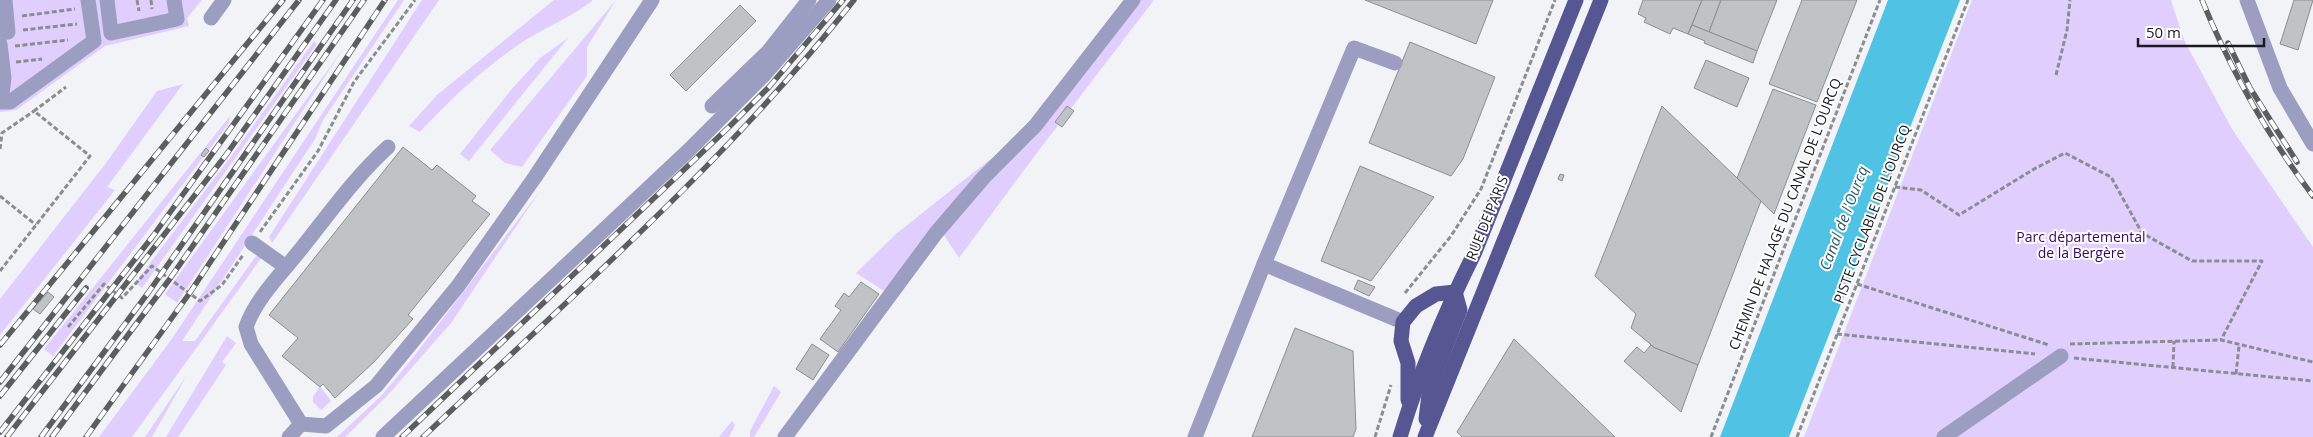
<svg xmlns="http://www.w3.org/2000/svg" width="2313" height="437" viewBox="0 0 2313 437" font-family="'Open Sans',sans-serif">
<rect width="100%" height="100%" fill="#f1f3f7"/>
<g fill="#e0cffe">
<path d="M0,0H202L187,18L189,26L105,46L16,110L0,112Z"/>
<path d="M398,0H404L323,120L315,139L182,341H195L256,256L262,257L132,437H99L171,340Z"/>
<path d="M422,0H439L272,243L269,237Z"/>
<path d="M554,0H593C569,19 545,27 521,43C484,68 450,99 420,132L409,126L437,95Z"/>
<path d="M616,0L587,47V76L522,167L505,163L490,150Z"/>
<path d="M1140,0H1154L1036,154L959,258L944,235L990,177L1034,138Z"/>
<path d="M1972,0H2171L2184,40L2232,129L2313,247V437H1804Z"/>
<path d="M568,38L469,161L460,154L511,90L540,58Z"/>
<path d="M314,41L317,44L142,288L135,283L238,147Z"/>
<path d="M343,49L177,303L165,294Z"/>
<path d="M183,84L107,187L115,190L0,335V299L106,163L157,91Z"/>
<path d="M230,116L229,123L53,356L44,349Z"/>
<path d="M1026,131L887,293L856,273L897,233Z"/>
<path d="M540,191L451,323L386,397L345,437H337L382,395L415,355Z"/>
<path d="M227,336L236,343L222,362L226,365L178,437H166Z"/>
<path d="M187,375L152,437H145Z"/>
<path d="M320,386L331,401L321,410L313,402V397Z"/>
<path d="M774,386L781,392L754,437H750V431Z"/>
<path d="M732,421L735,425L729,437H719Z"/>
</g>
<path fill="#50c3e4" d="M1888,0H1960L1789,437H1720Z"/>
<g fill="#bfc3c6" stroke="#8b8f92">
<path d="M1365,0H1493L1476,44Z"/>
<path d="M1643,0H1702L1688,34L1673,28L1670,34L1644,22L1646,18L1638,14Z"/>
<path d="M1702,0H1721L1709,32L1692,25Z"/>
<path d="M1721,0H1777L1757,51L1709,32Z"/>
<path d="M1802,0H1857L1817,102L1769,84Z"/>
<path d="M2294,0H2313L2298,50L2280,44Z"/>
<path d="M740,5L756,21L686,91L670,75Z"/>
<path d="M1692,25L1757,51L1753,63L1704,43L1705,41L1688,34Z"/>
<path d="M1410,42L1495,77L1463,159L1451,176L1369,143Z"/>
<path d="M1706,60L1749,78L1737,107L1694,88Z"/>
<path d="M1773,89L1816,105L1774,214L1737,178Z"/>
<path d="M1067,106L1074,111L1062,127L1055,122Z"/>
<path d="M1662,106L1761,201L1698,365L1655,348L1631,328L1636,314L1595,276Z"/>
<path d="M403,147L432,170L437,165L476,196L472,201L490,214L408,315L413,319L374,362L335,398L323,384L320,387L282,356L298,338L269,315Z"/>
<path d="M206,148L209,151L204,157L201,155Z"/>
<path d="M1360,166L1434,197L1371,281L1321,261Z"/>
<path d="M1560,174L1564,175L1562,181L1558,179Z"/>
<path d="M1358,280L1375,287L1369,296L1354,289Z"/>
<path d="M861,282L879,294L838,352L820,339L841,310L835,306L844,293L849,297Z"/>
<path d="M48,292L54,297L40,314L33,309Z"/>
<path d="M1295,328L1353,351L1356,429L1353,437H1252Z"/>
<path d="M1514,339L1615,437H1462L1457,432Z"/>
<path d="M812,344L829,355L813,380L796,369Z"/>
<path d="M1651,345L1655,348L1698,365L1681,412L1624,361L1637,347L1644,353Z"/>
</g>
<g fill="none" stroke-linecap="round" stroke-linejoin="round">
<g stroke="#8b8d90" stroke-width="3" stroke-dasharray="5 2.5" stroke-linecap="butt">
<path d="M137,0L139,11"/>
<path d="M151,0L152,9"/>
<path d="M22,16L75,9"/>
<path d="M23,30L77,24"/>
<path d="M15,46L68,40"/>
<path d="M16,62L42,59"/>
<path d="M2056,75L2067,30L2070,0"/>
<path d="M0,149L2,133L34,111"/>
<path d="M1895,187L1921,190L1959,215L2034,169L2065,153L2111,177L2142,233L2192,261H2262L2221,340"/>
<path d="M0,196L36,225"/>
<path d="M260,232L318,151L354,82L415,0"/>
<path d="M0,271L90,156L34,111L66,87"/>
<path d="M1857,284L2049,345"/>
<path d="M1405,293L1451,236L1481,189L1555,0"/>
<path d="M68,327L104,284L122,298L152,266L200,301L222,285L243,255"/>
<path d="M1837,334L2035,354"/>
<path d="M2070,344L2221,340L2313,362"/>
<path d="M2074,358L2313,381"/>
<path d="M2173,367L2174,341"/>
<path d="M2236,374L2239,346"/>
<path d="M1375,437L1391,385"/>
<path d="M1711,437L1880,0"/>
<path d="M1797,437L1968,0"/>
</g>
<g stroke="#9b9ec1" stroke-width="15">
<path d="M107,0L111,33L177,19L174,0"/>
<path d="M2247,0L2280,88L2313,144"/>
<path d="M211,18L224,0"/>
<path d="M0,33L8,32L5,0"/>
<path d="M0,44L4,78L1,102H10L94,41L88,0"/>
<path d="M712,106L768,52L809,0"/>
<path d="M252,243L286,267"/>
<path d="M1264,264L1354,48L1395,63"/>
<path d="M301,424L326,426L376,386L458,286L535,177L652,0"/>
<path d="M301,424L251,344L246,327C256,298 282,273 301,249C329,214 355,177 388,147"/>
<path d="M289,437L301,424"/>
<path d="M383,437L688,151L763,76L829,0"/>
<path d="M785,437L936,233L984,177L1035,126L1133,0"/>
<path d="M1195,437L1264,264L1403,322"/>
<path d="M1944,437L2061,356"/>
</g>
<g stroke="#555692" stroke-width="15">
<path d="M1408,400V363L1401,341L1403,322L1416,306L1436,294L1455,292L1460,310L1430,386L1426,419"/>
<path d="M1400,437C1419,374 1445,312 1474,254L1576,0"/>
<path d="M1425,437L1601,0"/>
</g>
<defs>
<g id="rail">
<path d="M2202,0C2231,71 2267,135 2313,196"/>
<path d="M2228,43L2250,88L2297,162"/>
<path d="M0,345L283,0"/>
<path d="M0,382L299,0"/>
<path d="M0,396L86,288"/>
<path d="M0,432L153,236L323,0"/>
<path d="M7,437L226,155L336,0"/>
<path d="M41,437L148,293L353,0"/>
<path d="M52,437L169,280L364,0"/>
<path d="M86,437L189,294L385,0"/>
<path d="M402,437L729,127L769,87L843,0"/>
<path d="M423,437C572,296 727,161 854,0"/>
</g>
</defs>
<use href="#rail" stroke="#5b5d5f" stroke-width="5.5"/>
<use href="#rail" stroke="#fff" stroke-width="4" stroke-dasharray="11" stroke-linecap="butt"/>
</g>
<g text-anchor="middle" stroke-width="4" stroke-linejoin="round" paint-order="stroke">
<g font-size="14" fill="#1a1b1c" stroke="#fff">
<text transform="translate(1785 214) rotate(-69)" y="5">CHEMIN DE HALAGE DU CANAL DE L'OURCQ</text>
<text transform="translate(1872 214) rotate(-69)" y="5">PISTE CYCLABLE DE L'OURCQ</text>
<text transform="translate(1487 218) rotate(-68)" y="5">RUE DE PARIS</text>
</g>
<g font-size="14" fill="#380562" stroke="#fff">
<text x="2081" y="242">Parc départemental<tspan x="2081" dy="16">de la Bergère</tspan></text>
</g>
<g font-size="15" font-style="italic" fill="#2a5a69" stroke="#fff">
<text transform="translate(1844 218) rotate(-69)" y="5">Canal de l'Ourcq</text>
</g>
</g>
<path d="M2138 38v8h126v-8" fill="none" stroke="#1a1b1c" stroke-width="2.5"/>
<text x="2146" y="38" font-size="15" fill="#1a1b1c" stroke="#ffffff" stroke-width="4" paint-order="stroke">50 m</text>
</svg>
